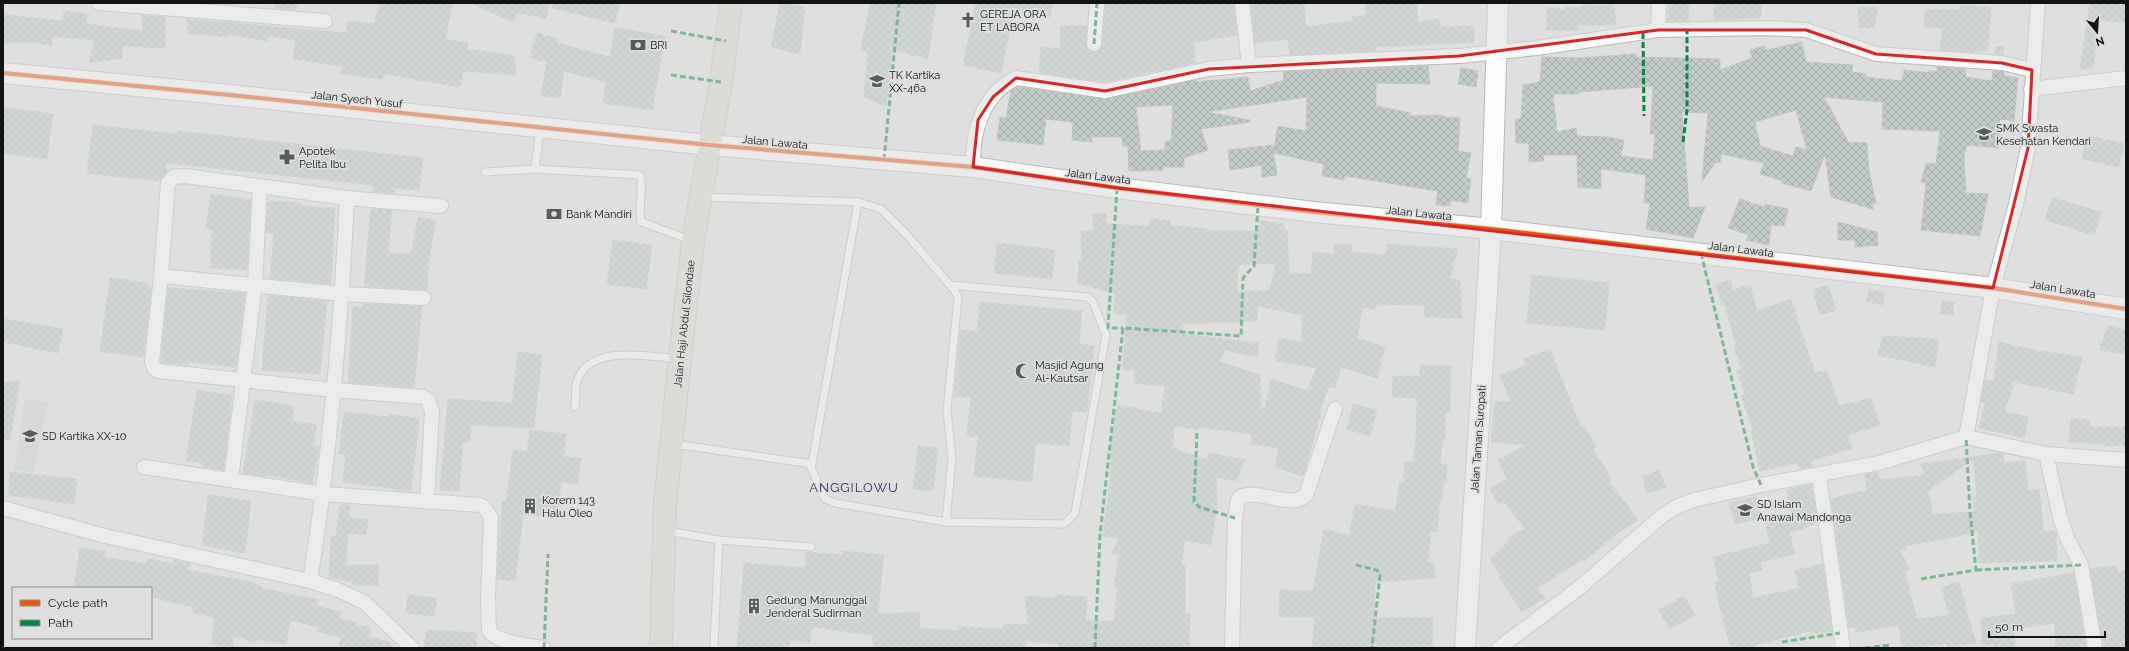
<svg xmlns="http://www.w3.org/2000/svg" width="2129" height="651" viewBox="0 0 2129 651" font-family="Raleway,sans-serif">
<defs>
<pattern id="building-cross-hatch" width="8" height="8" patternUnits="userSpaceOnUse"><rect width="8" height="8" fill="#c2cbca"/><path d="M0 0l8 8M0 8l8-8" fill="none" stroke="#a6adad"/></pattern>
</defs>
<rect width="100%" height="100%" fill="#dedfde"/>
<path fill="#cdd3cf" d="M25,399L48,402L34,472L14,470Z"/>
<g fill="url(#building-cross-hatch)" stroke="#c4c5c4" fill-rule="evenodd">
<path d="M206,3H235V5Z"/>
<path d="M275,3H297L296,10L275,8Z"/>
<path d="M379,3H453L445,39L468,43L467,49L514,56L516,75L463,71L460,87L384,74L383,79L341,74L342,66L293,59L296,40L267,36L268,41L228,34L227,37L188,33L187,19L346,33L347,21L374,24Z"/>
<path d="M470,3H550L546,19L517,12L514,22Z"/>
<path d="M552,3H620L615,23L552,8Z"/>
<path d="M780,3L805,7L800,54L771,47Z"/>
<path d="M870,3H936L928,59L892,49L886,106L864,97L868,52L861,50Z"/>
<path d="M976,3H1053L1050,17L1015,8L1001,73L963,65Z"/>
<path d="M1106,3H1234L1237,35L1194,42L1195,63L1105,82L1039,73L1041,47L1061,49L1060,26H1087V48L1093,52L1101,49Z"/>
<path d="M1251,3H1304L1306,27L1353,21L1352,17L1366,16L1365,3H1417L1418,22L1439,19L1441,27L1474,26V42L1376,47V51L1290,55L1288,39L1255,43Z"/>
<path d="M1669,3H1689L1688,21H1667Z"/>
<path d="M1714,3H1762L1760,18L1714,20Z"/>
<path d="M2090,3H2126V23L2099,20L2093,68L2080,69Z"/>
<path d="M1583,4L1598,6L1614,4L1616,25H1593V26L1577,24L1578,30H1547V7L1566,10L1565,7L1583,8Z"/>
<path d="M1960,5L1991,7L1988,50L1974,52L1940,50L1943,28L1924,27L1926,9L1961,10Z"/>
<path d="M1858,7H1878L1874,28H1859Z"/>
<path d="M64,11L87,14L86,24L143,31L142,15L165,17V48L122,46V58L89,63L95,40L52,36V46L34,42L3,43V15L63,21Z"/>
<path d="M615,28L665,36L652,110L603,103L606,82L564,71L560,98L541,95L547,62L530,58L537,33L559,39L558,43L610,57Z"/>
<path d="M1802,42L1806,62L1853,65L1852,72L1866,74V77L1902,81L1904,70L1929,73V71L1937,72V67L1965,69L1966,77L1992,81L1993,71L2004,72V76L2018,78L2014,121L2000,119L1998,148L1966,145L1964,159L1966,193L1988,194L1980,236L1921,230L1926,183L1921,182L1926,163L1936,164L1940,131L1882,129L1883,102L1824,97L1848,142L1867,143L1869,171L1876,203L1872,204L1873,209L1831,197L1825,154L1811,191L1782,183L1783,181L1760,174L1764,163L1721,154L1720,163L1716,162L1702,181L1708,113L1682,112L1689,207H1705L1693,238L1646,229L1650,203H1644L1646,175L1601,169V189L1578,187L1577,155H1543L1544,161L1529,162V143H1516L1515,119H1521L1523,85L1540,82L1542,57L1579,58L1636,54V57L1720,59V70L1752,58L1750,50L1765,46L1766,50ZM1653,86L1650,134L1655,133L1653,160L1621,156L1624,140L1606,137L1577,136L1576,128L1557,132L1553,94H1579V92ZM1796,110L1807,150L1796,147L1793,156L1760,146L1755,122Z"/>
<path d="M1995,47H2003V55L1995,54Z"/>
<path d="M1428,66L1430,84L1376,83V106L1411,113L1410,116L1443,115V117L1460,118L1458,151L1471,153L1466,178L1471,179L1468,203L1451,200L1450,206L1436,205L1438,191L1345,176L1344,180L1322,176L1324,164L1273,153L1278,126L1306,131L1307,97L1206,112L1250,120V122L1201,129L1208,150L1184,158V167H1163V170L1129,171L1128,146H1123L1122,137H1092V142L1072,140L1073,122L1046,119L1043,145L997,140L1000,117L1006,118L1011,91L1018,87L1106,99L1196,80V82L1248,77L1250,91L1284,80L1283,72ZM1173,105L1171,141H1165V150L1141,151L1136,107Z"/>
<path d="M1461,68L1478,71L1476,87L1458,84Z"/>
<path d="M3,107L53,114L47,159L3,153Z"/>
<path d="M93,125L178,134V131L423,158L419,190L394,188V193L373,192V185L167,163L166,173L160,181L87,173Z"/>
<path d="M2087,135L2124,144L2119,167L2082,159Z"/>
<path d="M1272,145L1277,175L1262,177V165L1230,170L1228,150Z"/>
<path d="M211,194L251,200L247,270L210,268L212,230L206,229Z"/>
<path d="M2052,198L2101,212L2094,235L2045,220Z"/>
<path d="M1740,199L1765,207V204L1788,209L1784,226L1771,225L1769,245L1746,240L1749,235L1728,228Z"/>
<path d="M272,201L301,203V206L335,208L331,284L270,278L274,233L266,232L268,202Z"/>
<path d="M371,209L392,210L388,253L411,254L418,217L436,221L429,258L427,290L364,286Z"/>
<path d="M1093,214H1106V224L1149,226L1150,218L1171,221L1170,225L1207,229V231H1259L1260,221L1284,224V230L1287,231L1289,273L1311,274L1313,252L1334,254L1335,244L1352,245L1351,252L1386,255L1387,244L1458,249L1450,279L1460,280L1462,318L1425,317L1424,305L1376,304V309L1362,308L1357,338L1386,347L1377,378L1341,367L1335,388L1329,386L1319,413L1321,414L1303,476L1275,467L1279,448L1251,444L1252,434L1199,427V430L1175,426L1172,448L1207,460L1208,453L1245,460L1236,481L1216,477L1217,506L1211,545L1185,540L1181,566H1185V614H1190L1189,648H1058L1059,644L1026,641L1025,648H926L891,646V648H873V635L812,627L810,642L791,640L789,648H737L744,563L805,568L806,552L842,555V551L884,555L878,614L920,612L919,628L959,631V627L1004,629V624L1028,625L1025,596L1056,598V595L1087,597L1086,621H1114L1117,588L1114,587L1119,554H1112L1118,538L1103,536L1110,481L1112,437L1117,405L1161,413L1165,386L1134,383L1135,370H1122L1127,315L1114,314L1115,294L1077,283L1079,262L1082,263L1081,232L1093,231ZM1276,263L1270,290L1237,292L1238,265ZM1257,306L1303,315L1301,342L1279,338L1275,360L1316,368L1308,391L1271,379L1265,409H1261L1260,375L1220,362L1224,350L1259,357L1258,343L1182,334L1183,324L1257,321Z"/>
<path d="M1838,222L1877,232L1878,245L1855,247V240H1838Z"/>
<path d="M613,240L652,245L646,289L607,284Z"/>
<path d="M997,243L1055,250L1052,279L994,273Z"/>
<path d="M1532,275L1609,283L1605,330L1527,323Z"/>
<path d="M110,278L147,283V286L151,287L144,357L100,351Z"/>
<path d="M1730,280L1733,290L1750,285L1757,311L1791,299L1815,373L1827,370L1839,406L1871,398L1880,425L1847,435L1852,448L1811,461L1812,467L1800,469L1798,463L1760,471L1751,430H1753L1741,396L1745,395L1737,371L1741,369L1734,346L1736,345L1725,304L1722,305L1716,284Z"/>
<path d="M1828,285L1836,310L1820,315L1813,290Z"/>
<path d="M168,288L245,293L236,367L189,362V365L161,362Z"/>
<path d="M1869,289L1885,293L1883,305L1866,301Z"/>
<path d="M268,295L327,301L320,374L262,370Z"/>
<path d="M1942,301L1954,303L1953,315L1940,314Z"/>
<path d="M980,302L1082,311L1079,344L1094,346L1087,412L1072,411L1069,446L1036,443L1032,482L974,476L978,437L967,436L971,398L954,396L960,330L977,332Z"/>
<path d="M362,303L422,306L414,388L377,383V385L348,383L353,307H362Z"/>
<path d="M5,319L63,329L58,353L3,342Z"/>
<path d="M2107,326L2126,330V354L2100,350Z"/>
<path d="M1883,336L1939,339L1935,367L1878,355Z"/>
<path d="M1999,342L2038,351L2082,357L2073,394L2014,382L2005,412L2028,417L2024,438L1979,428L1985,403L1981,402L1984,384L1985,380L1993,382Z"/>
<path d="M1550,349L1581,427L1584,425L1596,447L1593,449L1612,480L1609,482L1638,520L1622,530L1584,561L1582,560L1537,588L1545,598L1522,612L1499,577L1501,576L1490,559L1509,541L1508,538L1525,528L1504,502L1499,505L1490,489L1507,479L1498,460L1527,445L1491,442L1495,401L1511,402L1500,375L1526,365L1523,359Z"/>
<path d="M518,352L542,355L534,428L471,425L470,442H463L459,491L440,490L448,399L512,403Z"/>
<path d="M1420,365L1451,366L1450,413L1445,412V439H1443L1440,464L1447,465L1446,482H1444L1442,500H1440L1437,532L1431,531L1428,562H1434L1435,578L1375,582L1374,618H1433L1432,646L1312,648L1315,617L1279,616L1280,590L1313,591L1324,529L1349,536L1355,504L1395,511L1400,482L1403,483L1405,462H1413L1416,439L1417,398L1392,397L1393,376H1420Z"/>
<path d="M20,381L10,440L3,439V382Z"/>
<path d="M197,391L232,395L224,470L202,467L203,463L186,460Z"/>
<path d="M255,400L294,406L292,421L317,425L313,446L319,447L312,483L267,475L266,477L243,473Z"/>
<path d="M1353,404L1377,410L1370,436L1347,429Z"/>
<path d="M344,412L389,417V415L419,418L411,491L343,482L346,455L339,454Z"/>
<path d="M2071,418L2089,420V427H2126V445L2104,446V444L2069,442Z"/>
<path d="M530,430L566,434L564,457L581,458L578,484L561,482L558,509L544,508L543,516L523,514L515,581L497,579L502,502H506L513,450L527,452Z"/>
<path d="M918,446L938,448L933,491L913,489Z"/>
<path d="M2000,453L2003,454L2004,463L2025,461L2028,491L2039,489L2044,532L2056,531L2057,561L1979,563L1978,532L1905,546L1906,550H1901L1909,570L1905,572L1917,619L1949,615L1942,587L1959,582L1976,643L1948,647L1947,644L1902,648L1899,625L1856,632L1855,627L1849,628L1831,499L1867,490L1865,474L1878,472L1880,480L1925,475L1921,464ZM1973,459L1977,497H1973L1974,512L1933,514L1928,491Z"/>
<path d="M1659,470L1666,488L1646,493L1643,476Z"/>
<path d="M10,472L77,479L74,504L9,495Z"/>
<path d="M1812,484L1817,523L1790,533L1795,554L1760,562L1762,570L1749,573L1753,598L1799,588L1795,570L1823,564L1832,631L1811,634V631L1755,645L1756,648H1731L1719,606L1715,582H1719L1713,557L1770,543L1765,520L1791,516L1787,490Z"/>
<path d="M208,495L251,501L245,553L202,545Z"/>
<path d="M1756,497L1761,518L1736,524L1729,502Z"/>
<path d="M340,505H350L349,518L368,520L366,535L348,533L346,565H379L378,585H352V581L329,578L331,536H336Z"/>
<path d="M80,548L105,551L104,557L147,564L148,559L173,564L174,560L186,563H190L188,570L250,582L261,586V588L318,600L316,606L341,612L339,619L356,622L355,625L370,627L369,637L392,643V648H339L341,637L317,632L318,627L290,620L286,644L255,639L254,642L233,636V647L212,645L214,617L193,613L194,607L151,597V588L74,586Z"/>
<path d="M2117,566L2118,573L2126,571V648H2103L2090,569Z"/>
<path d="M2074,573L2086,648H2056L2054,623L2014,629L2015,648H1994L1993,644L1982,646L1981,618L2016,614L2011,584Z"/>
<path d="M408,595L437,598L434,616L406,613Z"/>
<path d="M1684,596L1695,615L1670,629L1659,610Z"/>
<path d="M427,630L477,633L476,648H439L424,646Z"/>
</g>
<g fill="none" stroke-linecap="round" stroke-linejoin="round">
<defs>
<g id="lane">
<path d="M535,169L540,129"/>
<path d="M485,172L535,169L640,175C644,191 638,206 641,222L691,240"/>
<path d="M702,197L858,202L881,209L907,235L955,291L958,298L947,411L952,458L946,522L835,503L825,499L810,465"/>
<path d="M575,407C576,400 575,392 576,385C585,343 648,356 678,359"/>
<path d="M674,444L812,464L858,202"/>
<path d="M946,522L1064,524L1075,513L1106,335L1093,302L1087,297L950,285"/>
<path d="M667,531L719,540L811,547"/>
<path d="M714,645L719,540"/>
</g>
<g id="street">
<path d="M99,3L325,21"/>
<path d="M1242,3L1249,65"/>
<path d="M1658,30L1659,3"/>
<path d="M1094,44L1097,3"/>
<path d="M2031,89L2126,78"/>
<path d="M973,167C972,132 982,95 1016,78L1105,91L1209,69L1249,65L1459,56L1537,48L1658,30L1766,28L1806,30L1876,54L2002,63L2032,70"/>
<path d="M161,276L343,294L424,298"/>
<path d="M1966,437L2046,454L2060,517L2067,538L2081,565L2095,648"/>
<path d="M2046,454L2126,460"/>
<path d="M144,467L324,494L480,505L485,508L491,518L488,598L489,631C496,642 530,646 543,648"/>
<path d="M1819,475L1843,648"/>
<path d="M231,480L255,284L260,186"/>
<path d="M427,502L432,411L428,400L423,397L334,390L158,371L154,368L152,361L161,276L168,183L174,177L185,176L347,198L441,206"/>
<path d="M3,508L105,536L310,581L338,590L364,602L412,648"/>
<path d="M310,581C330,454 341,326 347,198"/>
<path d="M1232,648L1235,518L1238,500L1240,497C1259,488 1291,510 1306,495L1335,409"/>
<path d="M1499,648L1579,588L1662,516L1678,506L1694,500L1761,485L1879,463L1966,437L1993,288L2016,204L2028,148L2038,3"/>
</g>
<g id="secondary">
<path d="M3,73L230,95L709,145L973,167L1117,188L1314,212L1491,229L1993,288L2126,309"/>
<path d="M1465,648L1491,229L1498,3"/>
</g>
<path id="highway" d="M661,648L665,504L683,330L693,241L721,82L731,3"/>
</defs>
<use href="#lane" stroke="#b8b9b8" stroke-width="9"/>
<use href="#street" stroke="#b8b9b8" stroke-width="16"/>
<use href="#secondary" stroke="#b8b9b8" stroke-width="22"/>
<use href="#highway" stroke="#bbbcbb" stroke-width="24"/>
<use href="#lane" stroke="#fafafa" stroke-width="7"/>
<use href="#street" stroke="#fafafa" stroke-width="14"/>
<use href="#secondary" stroke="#fafafa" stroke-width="20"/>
<use href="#highway" stroke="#d6dacd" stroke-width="22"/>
<g stroke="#00873e" stroke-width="3" stroke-dasharray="6 3" stroke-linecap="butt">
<path d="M671,31L726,41"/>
<path d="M1643,33L1644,116"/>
<path d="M1094,44L1097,3"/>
<path d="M671,75L721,82"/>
<path d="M1683,142L1687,110V31"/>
<path d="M884,160L899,3"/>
<path d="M1117,188L1108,328H1123"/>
<path d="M1701,253L1753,467L1761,485"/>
<path d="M1197,433L1194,501L1199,507L1235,518"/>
<path d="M1356,565L1377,570L1380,575L1372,648"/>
<path d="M1976,570L2081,565"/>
<path d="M1921,579L1976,570L1970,512L1966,437"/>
<path d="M1782,642L1840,633"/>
<path d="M544,648L548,554"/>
<path d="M1095,648L1100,535L1123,328L1241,336L1243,278L1254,266L1258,205"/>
<path d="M1865,648L1891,645"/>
</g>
<defs>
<path id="cycleway" d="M3,73L230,95L709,145L973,167L1117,188L1314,212L1491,229L1993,288L2126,309"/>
</defs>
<use href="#cycleway" stroke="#dde0de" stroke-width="6"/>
<use href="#cycleway" stroke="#e8590c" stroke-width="4"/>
</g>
<path d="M0 0H2129V651H0ZM1658,30H1806L1876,54L2002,63L2032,70L2028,148L1993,288L1117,188L973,167L978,120L993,97L1016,78L1105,91L1209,69L1459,56Z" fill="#dedfde" fill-opacity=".55" fill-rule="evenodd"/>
<path fill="none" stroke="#d62828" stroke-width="3" stroke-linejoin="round" d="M1658,30H1806L1876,54L2002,63L2032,70L2028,148L1993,288L1117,188L973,167L978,120L993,97L1016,78L1105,91L1209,69L1459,56Z"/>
<defs>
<symbol id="church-bare" viewBox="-9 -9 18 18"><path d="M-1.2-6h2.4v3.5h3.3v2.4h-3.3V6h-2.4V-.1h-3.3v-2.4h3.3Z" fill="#595a5a" stroke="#dde0de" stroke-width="2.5" paint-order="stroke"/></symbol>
<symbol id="bank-bare" viewBox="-9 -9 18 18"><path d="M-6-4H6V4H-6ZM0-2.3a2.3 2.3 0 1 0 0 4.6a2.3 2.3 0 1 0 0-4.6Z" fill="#595a5a" stroke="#dde0de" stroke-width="2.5" paint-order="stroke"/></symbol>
<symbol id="school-bare" viewBox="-9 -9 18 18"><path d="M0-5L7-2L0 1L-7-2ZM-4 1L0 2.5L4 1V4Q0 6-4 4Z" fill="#595a5a" stroke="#dde0de" stroke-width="2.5" paint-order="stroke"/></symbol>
<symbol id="pharmacy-bare" viewBox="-9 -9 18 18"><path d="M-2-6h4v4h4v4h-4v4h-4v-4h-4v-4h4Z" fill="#595a5a" stroke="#dde0de" stroke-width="2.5" paint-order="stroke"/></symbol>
<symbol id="mosque-bare" viewBox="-9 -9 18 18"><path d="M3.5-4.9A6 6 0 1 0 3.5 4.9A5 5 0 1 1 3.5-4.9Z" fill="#595a5a" stroke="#dde0de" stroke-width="2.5" paint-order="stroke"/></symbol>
<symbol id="building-bare" viewBox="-9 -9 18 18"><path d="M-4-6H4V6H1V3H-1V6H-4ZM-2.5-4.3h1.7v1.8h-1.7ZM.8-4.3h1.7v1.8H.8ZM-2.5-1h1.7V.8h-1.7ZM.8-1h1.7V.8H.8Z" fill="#595a5a" stroke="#dde0de" stroke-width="2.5" paint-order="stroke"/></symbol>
</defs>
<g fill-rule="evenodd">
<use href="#church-bare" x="957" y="9" width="22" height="22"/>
<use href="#bank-bare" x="627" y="34" width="22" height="22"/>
<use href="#school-bare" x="866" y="70" width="22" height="22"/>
<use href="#school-bare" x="1973" y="123" width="22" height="22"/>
<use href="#pharmacy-bare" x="276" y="146" width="22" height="22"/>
<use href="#bank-bare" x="543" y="203" width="22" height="22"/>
<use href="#mosque-bare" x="1012" y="360" width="22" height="22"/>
<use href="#school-bare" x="19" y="425" width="22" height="22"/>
<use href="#building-bare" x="519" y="495" width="22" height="22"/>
<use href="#school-bare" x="1734" y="499" width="22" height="22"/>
<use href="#building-bare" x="743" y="595" width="22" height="22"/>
</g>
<g text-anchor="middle" stroke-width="3.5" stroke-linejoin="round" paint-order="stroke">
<g font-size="11" fill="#121313" stroke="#dde0de" text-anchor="start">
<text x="980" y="18">GEREJA ORA<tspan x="980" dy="13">ET LABORA</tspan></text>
<text x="650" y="49">BRI</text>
<text x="889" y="79">TK Kartika<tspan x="889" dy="13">XX-46a</tspan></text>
<text x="1996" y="132">SMK Swasta<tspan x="1996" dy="13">Kesehatan Kendari</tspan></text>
<text x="299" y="155">Apotek<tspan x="299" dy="13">Pelita Ibu</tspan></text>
<text x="566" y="218">Bank Mandiri</text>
<text x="1035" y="369">Masjid Agung<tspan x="1035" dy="13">Al-Kautsar</tspan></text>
<text x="42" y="440">SD Kartika XX-10</text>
<text x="542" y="504">Korem 143<tspan x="542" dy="13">Halu Oleo</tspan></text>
<text x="1757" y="508">SD Islam<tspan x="1757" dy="13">Anawai Mandonga</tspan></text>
<text x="766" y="604">Gedung Manunggal<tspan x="766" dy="13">Jenderal Sudirman</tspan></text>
</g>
<g font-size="11" fill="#121313" stroke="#dde0de">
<text transform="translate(357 99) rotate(6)" y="4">Jalan Syech Yusuf</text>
<text transform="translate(775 142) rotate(5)" y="4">Jalan Lawata</text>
<text transform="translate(1098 176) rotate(7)" y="4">Jalan Lawata</text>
<text transform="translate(1419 213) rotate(6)" y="4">Jalan Lawata</text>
<text transform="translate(1741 249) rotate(7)" y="4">Jalan Lawata</text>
<text transform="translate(2063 289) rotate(9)" y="4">Jalan Lawata</text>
<text transform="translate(684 324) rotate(-84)" y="4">Jalan Haji Abdul Silondae</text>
<text transform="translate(1478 439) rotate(-86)" y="4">Jalan Taman Suropati</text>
</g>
<g font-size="13" letter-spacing="1" fill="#421b51" stroke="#dde0de">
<text x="854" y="492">ANGGILOWU</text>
</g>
</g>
<rect width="2129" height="651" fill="none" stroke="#121313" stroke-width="8"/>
<rect x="12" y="587" width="140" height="52" fill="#dde0de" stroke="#8c8e8d"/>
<rect x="20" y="600" width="20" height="6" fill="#e8590c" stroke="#8c8e8d"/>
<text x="48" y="607" font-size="12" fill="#121313">Cycle path</text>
<rect x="20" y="620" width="20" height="6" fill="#00873e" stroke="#8c8e8d"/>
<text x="48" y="627" font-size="12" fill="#121313">Path</text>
<g transform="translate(2097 32) rotate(162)" stroke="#dde0de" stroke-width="3" paint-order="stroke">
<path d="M0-3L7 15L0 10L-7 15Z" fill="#121313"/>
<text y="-6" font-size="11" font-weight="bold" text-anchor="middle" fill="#121313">N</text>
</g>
<path d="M1989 631v6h116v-6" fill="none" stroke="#121313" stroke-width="2"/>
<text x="1995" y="631" font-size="12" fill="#121313" stroke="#dde0de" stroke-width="3" paint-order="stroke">50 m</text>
</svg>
